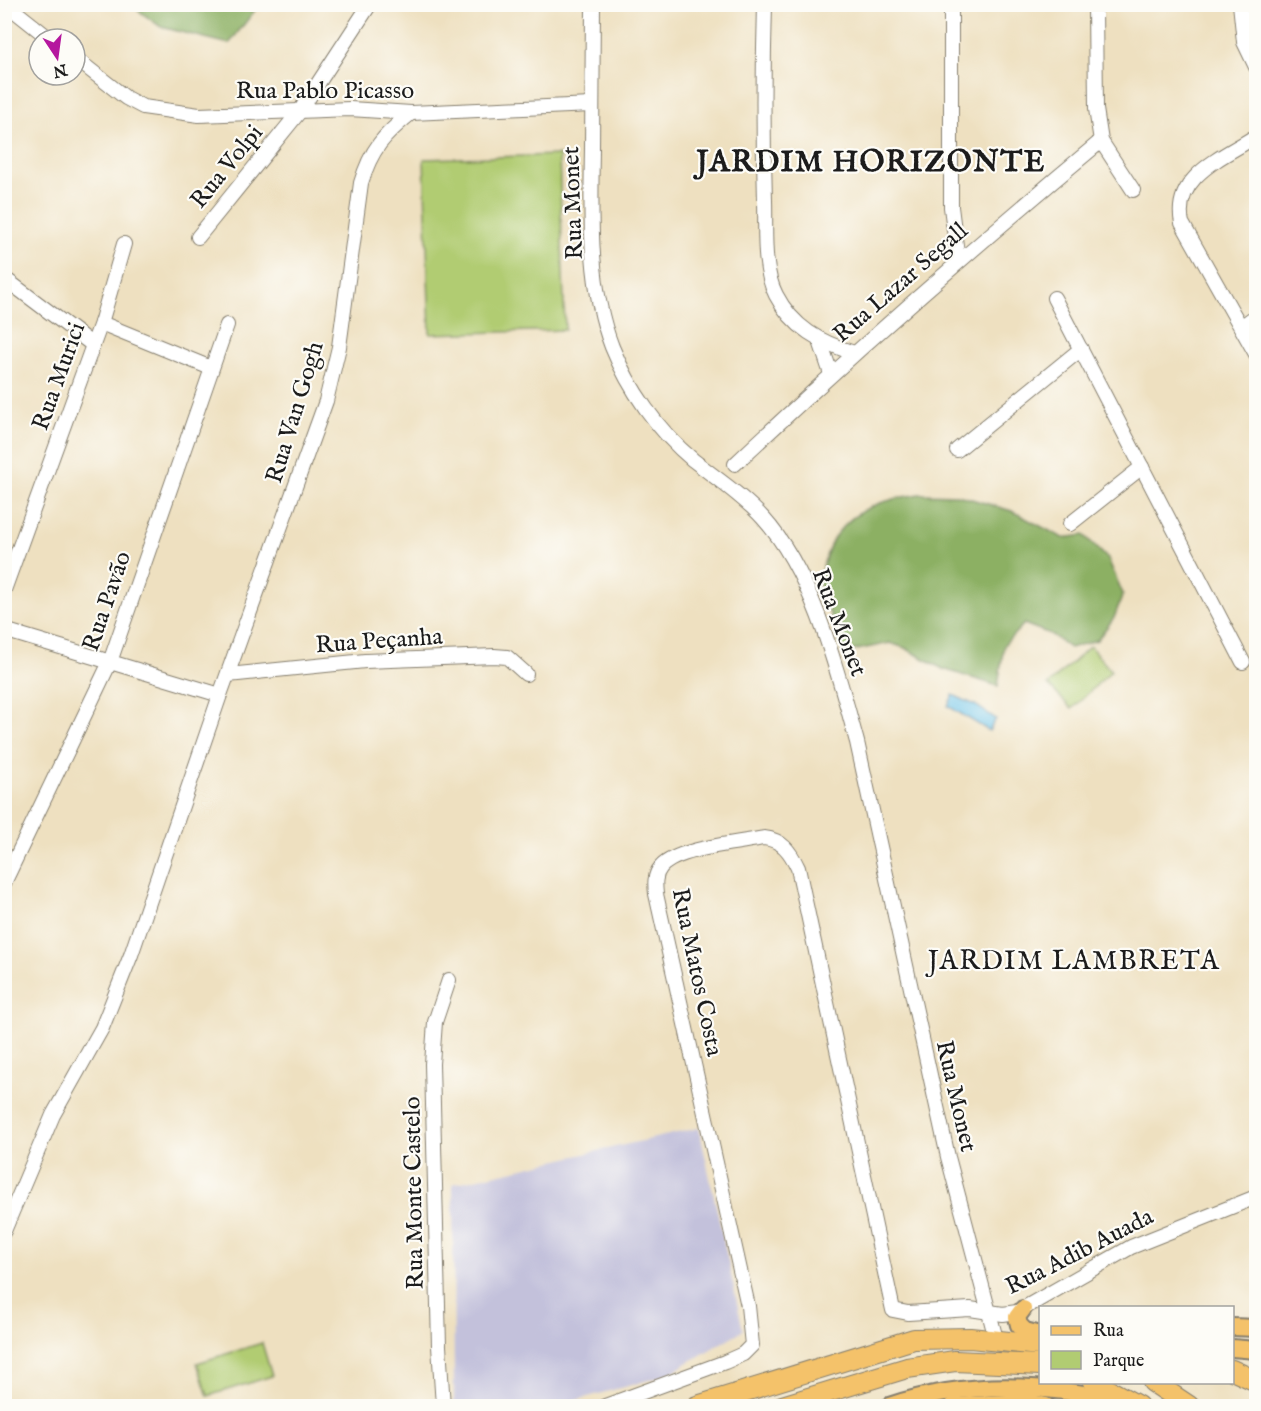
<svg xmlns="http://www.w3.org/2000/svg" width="1261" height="1411" viewBox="0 0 1261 1411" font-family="'IM FELL English',serif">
<rect width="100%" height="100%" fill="#fdfcf7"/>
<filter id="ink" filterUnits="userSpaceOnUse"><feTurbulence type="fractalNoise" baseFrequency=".0167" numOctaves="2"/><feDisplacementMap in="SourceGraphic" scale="12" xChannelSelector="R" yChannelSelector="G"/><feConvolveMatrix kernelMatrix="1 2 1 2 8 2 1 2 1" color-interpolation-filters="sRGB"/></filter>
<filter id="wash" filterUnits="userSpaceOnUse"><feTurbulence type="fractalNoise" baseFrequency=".008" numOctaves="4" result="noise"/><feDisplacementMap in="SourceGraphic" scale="24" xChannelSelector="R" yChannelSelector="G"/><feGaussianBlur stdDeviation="1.35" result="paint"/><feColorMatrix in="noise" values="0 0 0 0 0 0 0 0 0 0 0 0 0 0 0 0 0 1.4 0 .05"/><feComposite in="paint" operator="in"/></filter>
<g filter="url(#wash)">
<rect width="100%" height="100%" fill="#eee0c0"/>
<path fill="#c3c1db" d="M699,1128L743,1330L667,1375L555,1406H454L453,1184Z"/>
<g fill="#b1cc72" stroke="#667447" stroke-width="1.5">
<path d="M559,155L565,330L430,334L424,159Z"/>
<path d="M1090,646L1111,671L1072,709L1048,685Z"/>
<path d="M262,1343L272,1376L208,1396L197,1363Z"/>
</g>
<g fill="#8cb064" stroke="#546640" stroke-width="1.5">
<path d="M131,5H259L229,44L161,27Z"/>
<path d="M920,494L958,495L1012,511L1063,538L1084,535L1108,559L1123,594L1114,618L1097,640L1070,648L1050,634L1024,624L1004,645L998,686L943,669L905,648L890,643L843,653L818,579C824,566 827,548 835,536C856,507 886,499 920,494Z"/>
</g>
<path fill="#6bc3e9" stroke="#447082" stroke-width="1.5" d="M953,695L975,705L996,719L989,731L948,706Z"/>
</g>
<g filter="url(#ink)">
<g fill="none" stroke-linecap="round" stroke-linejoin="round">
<defs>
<g id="minor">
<path d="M6,4L50,39"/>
<path d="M593,4C593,53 592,101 592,149C591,214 588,285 612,347C629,389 658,431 693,460C716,478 743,496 763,518C813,573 837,670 857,742L948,1157L996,1339"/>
<path d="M765,4C763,70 763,135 765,201C766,230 762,268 776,295C793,328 820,342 854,353"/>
<path d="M951,4V207L958,261"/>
<path d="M1095,4L1096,109L1101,141L1133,190"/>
<path d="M1240,4L1244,42L1256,67"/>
<path d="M75,58L126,98L143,107L199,115L350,109L411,113L592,105"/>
<path d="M1256,136C1224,157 1172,176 1182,223L1256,354"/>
<path d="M198,237L300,111L370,4"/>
<path d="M4,278L93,345"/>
<path d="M1054,298L1243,662"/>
<path d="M101,323L211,368"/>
<path d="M1241,327L1256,316"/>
<path d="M820,341L831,374"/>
<path d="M957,450L1081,349"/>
<path d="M735,464C854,352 976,245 1101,141"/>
<path d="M1070,524L1142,467"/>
<path d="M4,590L101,323L124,244"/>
<path d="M4,630L220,695"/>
<path d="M228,675L365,661L494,656L507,657L526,674"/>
<path d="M4,883L110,662L227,325"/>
<path d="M4,1231L53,1115L102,1028L131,955L220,695L326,401L339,347L361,183C371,149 384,135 411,113"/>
<path d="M443,1406L439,1346L432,1064L435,1022L449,980"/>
<path d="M605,1406L725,1362L743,1354L752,1345L748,1306L656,894C655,885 654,875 661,867C677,848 739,843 764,838C782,840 790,851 798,868L893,1310L908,1313L970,1309L1003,1314L1017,1312L1131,1247L1256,1197"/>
</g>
<g id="major">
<path d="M1023,1309L1017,1317L1019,1325L1025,1331L1037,1334"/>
<path d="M1232,1327L1256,1328"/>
<path d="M1232,1348L1256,1350"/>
<path d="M889,1406C966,1380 1044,1383 1122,1402"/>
<path d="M952,1406L1027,1402L1046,1406"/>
</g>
<g id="highway">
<path d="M1232,1370L1256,1381"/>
<path d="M1094,1382L1138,1406"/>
<path d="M1153,1382L1189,1406"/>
<path d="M697,1406L914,1339L970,1338L1040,1345"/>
<path d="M782,1406L907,1368L955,1361L1040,1365"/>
</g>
</defs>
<use href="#minor" stroke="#857e6e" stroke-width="16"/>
<use href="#major" stroke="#857e6e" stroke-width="20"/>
<use href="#highway" stroke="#857e6e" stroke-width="22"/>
<use href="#minor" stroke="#fff" stroke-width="14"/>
<use href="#major" stroke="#f4c26a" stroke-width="16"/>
<use href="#highway" stroke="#f4c26a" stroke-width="20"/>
</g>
</g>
<g text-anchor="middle" stroke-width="4.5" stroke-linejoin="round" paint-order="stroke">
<g font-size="24" fill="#1c1c1c" stroke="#fdfcf7">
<text x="325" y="98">Rua Pablo Picasso</text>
<text transform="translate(226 166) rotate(-51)" y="8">Rua Volpi</text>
<text transform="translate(572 203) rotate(-92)" y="8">Rua Monet</text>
<text transform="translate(900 282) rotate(-41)" y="8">Rua Lazar Segall</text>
<text transform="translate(58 376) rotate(-70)" y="8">Rua Murici</text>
<text transform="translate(294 412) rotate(-73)" y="8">Rua Van Gogh</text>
<text transform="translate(106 601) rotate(-71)" y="8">Rua Pavão</text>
<text transform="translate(840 622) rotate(69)" y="8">Rua Monet</text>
<text transform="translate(379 640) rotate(-4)" y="8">Rua Peçanha</text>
<text transform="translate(698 972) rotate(78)" y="8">Rua Matos Costa</text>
<text transform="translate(957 1096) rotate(77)" y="8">Rua Monet</text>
<text transform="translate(413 1193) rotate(-91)" y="8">Rua Monte Castelo</text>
<text transform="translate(1079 1251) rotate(-27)" y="8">Rua Adib Auada</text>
</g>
<g font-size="27" letter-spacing="1.5" fill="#1c1c1c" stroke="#fdfcf7">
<text x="1074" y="969">JARDIM LAMBRETA</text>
</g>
<g font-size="30" font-weight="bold" letter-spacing="1.5" fill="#1c1c1c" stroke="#fdfcf7">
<text x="871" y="171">JARDIM HORIZONTE</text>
</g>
</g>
<rect width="1261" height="1411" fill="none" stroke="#fdfcf7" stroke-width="24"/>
<rect x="1039" y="1306" width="195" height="78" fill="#fdfcf7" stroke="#a3a29f" stroke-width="1.5"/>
<rect x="1051" y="1326" width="30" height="9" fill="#f4c26a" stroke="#a3a29f" stroke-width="1.5"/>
<text x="1093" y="1336" font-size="18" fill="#1c1c1c">Rua</text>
<rect x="1051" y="1351" width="30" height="18" fill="#b1cc72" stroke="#a3a29f" stroke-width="1.5"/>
<text x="1093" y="1366" font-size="18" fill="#1c1c1c">Parque</text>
<g transform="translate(57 57) rotate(167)"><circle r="28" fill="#fdfcf7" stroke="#a3a29f" stroke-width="1.5"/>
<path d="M0-4.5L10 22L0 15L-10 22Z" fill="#b5179e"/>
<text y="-9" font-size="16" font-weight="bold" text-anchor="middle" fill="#1c1c1c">N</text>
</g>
</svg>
